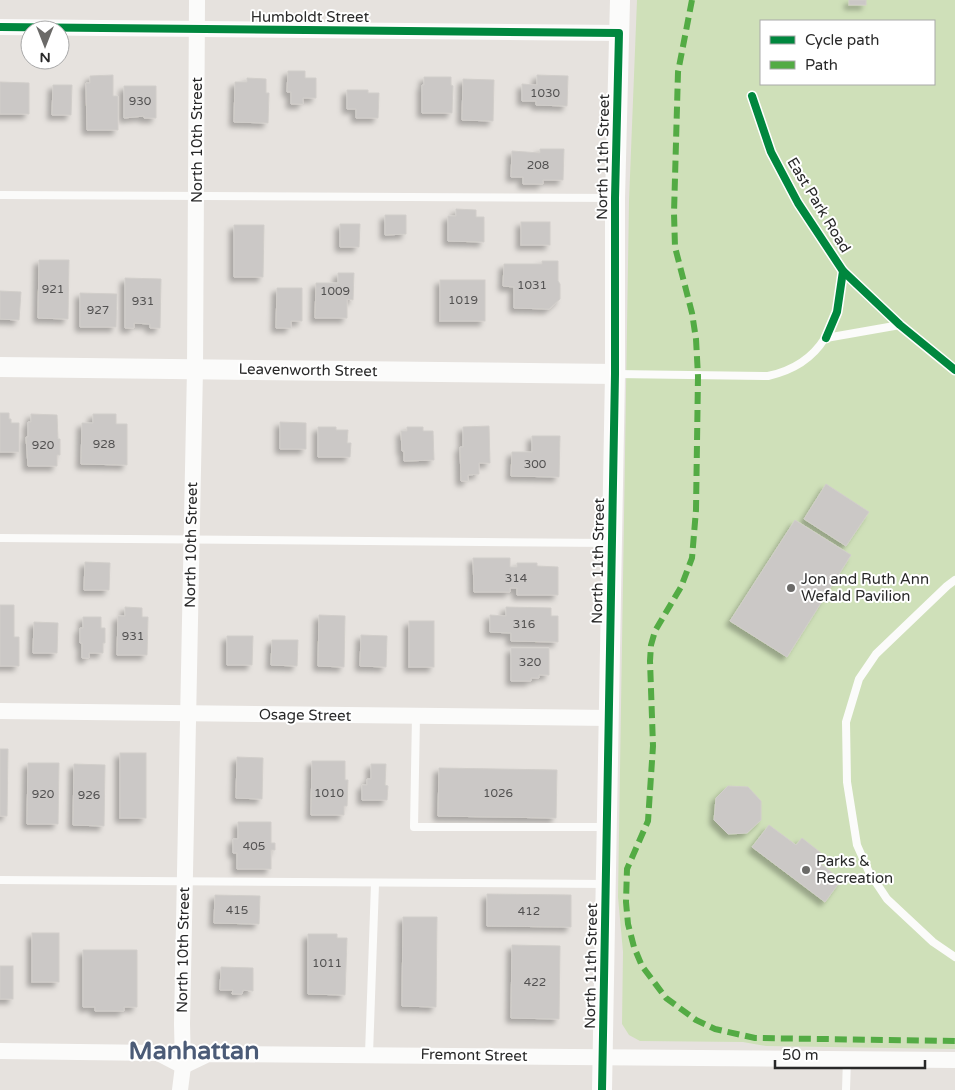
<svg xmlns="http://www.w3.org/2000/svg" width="955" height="1090" viewBox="0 0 955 1090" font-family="'Varela Round',sans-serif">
<defs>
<filter id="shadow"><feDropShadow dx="-4.5" dy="4.5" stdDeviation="2.5" flood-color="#0004"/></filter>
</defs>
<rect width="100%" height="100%" fill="#e6e2de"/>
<path fill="#cfe0b9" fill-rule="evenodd" d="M637,0H955V1049L766,1046L743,1042L640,1041L629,1035L622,1024L623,952L618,897L629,201ZM761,21H934V84H761Z"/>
<g fill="#cbc8c6" stroke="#d1ceca" filter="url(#shadow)">
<rect x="849" y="0" width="17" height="5"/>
<path d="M288,71H305V78H316V98H303V104H291V92H287Z"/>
<path d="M113,75V96H118V130H87L86,83H90V76Z"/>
<path d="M537,75L568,76L567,106L536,105V101H522V84L537,85Z"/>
<path d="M424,77H451V85L453,86L452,113H422V85H424Z"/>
<path d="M247,78L266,79V93H269L268,123L234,122L235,82H247Z"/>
<path d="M463,79L494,80L493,121L462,120Z"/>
<path d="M0,82L29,83V114H0Z"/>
<path d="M53,85H72L71,115H52Z"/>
<path d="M124,86H156V118H144V116L124,118Z"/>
<path d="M347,90H368V93H379L378,118H356V109H347Z"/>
<path d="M540,149H564L563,180H543V184H523V177H511L512,151L540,153Z"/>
<path d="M456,209L476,210V217H484V242L448,241V216H456Z"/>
<path d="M385,215H406V234L385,235Z"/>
<rect x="521" y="222" width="29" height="23"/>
<path d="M340,224H360L359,247H340Z"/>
<path d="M234,225H264L263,277H234Z"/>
<path d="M39,260H69L68,319L38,318Z"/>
<path d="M542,261H558V281L560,284V299L549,309L514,308V287L503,286L504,264H542Z"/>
<path d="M338,273H354L353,300L347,299V318H315L316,283H338Z"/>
<path d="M125,278L161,279L160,328H150V324L134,323V328H125Z"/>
<rect x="440" y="280" width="45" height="41"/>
<path d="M277,288H302V321H291V328H276Z"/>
<path d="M0,291L21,292L19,320L0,319Z"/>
<path d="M80,293L117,294L116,327H80Z"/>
<path d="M0,413H9V419H11V423H19V452H0Z"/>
<path d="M31,414L57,415L58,439H60V455H57V466H28L26,437H28V422H31Z"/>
<path d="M93,414H116V424H127V465L81,464L82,423H93Z"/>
<path d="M280,422L306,423V449H280Z"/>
<path d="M489,426L490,463H479V474L468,475V481H461L460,447H463V427Z"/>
<path d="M318,427H336V430H348L347,443H351L350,457H318Z"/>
<path d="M407,427H423V431H433L434,460L404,461V451H402L401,431H407Z"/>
<path d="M532,436H560L559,477L511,476L512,452H532Z"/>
<path d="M826,484L869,512L846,546L804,519Z"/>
<path d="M795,520L851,555L787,657L730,621Z"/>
<path d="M473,558H510V567H517V563H537V566L558,567V595H517V588H510V592H474Z"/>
<path d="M85,562L110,563L109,590H84Z"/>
<path d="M0,605H14V637H19V666H0Z"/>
<path d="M125,607L142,608V617H148L147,655H117L118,616H125Z"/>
<path d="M506,607L551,608V616H558V642L511,641V633L490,632V615L506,616Z"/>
<path d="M319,615L345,616L344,667L318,666Z"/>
<path d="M83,617H101V628H105V643H103V653H89V658H82V643H80V628H83Z"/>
<rect x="409" y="621" width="25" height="46"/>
<path d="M34,622L58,623L57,653H33Z"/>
<path d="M361,635L387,636L386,667L360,666Z"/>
<path d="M227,636H253L252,665H227Z"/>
<path d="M272,640H298L297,666L271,665Z"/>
<path d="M511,648H549V675H539V678H531V681H511Z"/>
<path d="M0,749H8L7,816H0Z"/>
<rect x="120" y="753" width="26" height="65"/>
<path d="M237,757L263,758L262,799L236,798Z"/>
<path d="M312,761H345V780H348L347,806H344V815H311Z"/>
<path d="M28,763H59L58,824H27Z"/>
<path d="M74,764L105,765L104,826L73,825Z"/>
<path d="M371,764H386L385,785L388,786L387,800H362V785H367V779H371Z"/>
<path d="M439,768L557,770L556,818L438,816Z"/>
<path d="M728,786L748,787L761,801V820L747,833L728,834L714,820L716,798Z"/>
<path d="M238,822H271V843H275V850H271V869H237V853H233V839H238Z"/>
<path d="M769,825L796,845L802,838L821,853L816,860L841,880L825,902L752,847Z"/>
<path d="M487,894L571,895V927L487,926Z"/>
<path d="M215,895L260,896L259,924L214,923Z"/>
<path d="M403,917H437L436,1007L402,1006Z"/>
<rect x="32" y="933" width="27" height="49"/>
<path d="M308,934H337V938H347L345,995L308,994Z"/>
<path d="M512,945L560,946L559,1019L511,1018Z"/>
<path d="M83,950H137V1007H124V1011H95V1007H83Z"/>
<rect x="0" y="966" width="13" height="33"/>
<path d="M221,967L253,968V991L243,990L242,994H232L233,990H220Z"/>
</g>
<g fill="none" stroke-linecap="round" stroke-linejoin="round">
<g stroke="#fbfbfa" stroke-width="8">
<path d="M0,195L615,198"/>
<path d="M843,271L900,325L955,370"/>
<path d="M826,338L900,325"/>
<path d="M615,374L768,376C823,364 839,323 843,271L798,203L771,152L752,96"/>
<path d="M0,538L610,543"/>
<path d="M955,580L947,586L876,654L859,679L846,722L847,782L857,845L869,872L887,899L933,942L955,957"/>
<path d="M416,716L414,827H605"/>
<path d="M0,880L605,884"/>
<path d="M369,1054L375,884"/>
<path d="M846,1090L847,1059"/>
</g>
<g stroke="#fbfbfa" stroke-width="16">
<path d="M0,27L619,33"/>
<path d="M0,711L609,718"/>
<path d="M0,1051L158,1053L183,1066L208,1054L955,1060"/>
<path d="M180,1090L183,1066L182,1024L195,369L197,0"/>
</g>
<g stroke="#fbfbfa" stroke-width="20">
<path d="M0,367L615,374"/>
<path d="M602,1090L615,374V198L620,0"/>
</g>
<path stroke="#53ab44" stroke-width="6" stroke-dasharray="12 6" stroke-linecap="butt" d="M692,0L678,72L674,213L675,247L692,313L696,339L698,376L696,510L692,558L681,587L655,631L651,645L650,661L653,746L648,821L627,869L626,902L628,924L634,947L642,966L666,998L696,1020L715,1029L755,1038L955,1041"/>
<defs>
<g id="cycleway">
<path d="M0,27L619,33L615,198V374L602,1090"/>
<path d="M752,96L771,152L798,203L843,271L837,312L826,338"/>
<path d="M843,271L900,325L955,370"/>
</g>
</defs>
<use href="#cycleway" stroke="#fff" stroke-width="11"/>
<use href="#cycleway" stroke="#00873e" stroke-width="8"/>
</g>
<g fill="#6b6a68" stroke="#fff" stroke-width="2">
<circle cx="791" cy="588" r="5"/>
<circle cx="806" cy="870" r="5"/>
</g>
<g text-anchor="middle" stroke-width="4" stroke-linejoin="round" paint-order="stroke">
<g font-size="12" fill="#535252">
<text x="545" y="97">1030</text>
<text x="140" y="105">930</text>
<text x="538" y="169">208</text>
<text x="532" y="289">1031</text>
<text x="53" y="293">921</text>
<text x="335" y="295">1009</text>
<text x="463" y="304">1019</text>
<text x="143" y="305">931</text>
<text x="98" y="314">927</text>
<text x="104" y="448">928</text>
<text x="43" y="449">920</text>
<text x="535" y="468">300</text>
<text x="516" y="582">314</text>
<text x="524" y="628">316</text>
<text x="133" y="640">931</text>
<text x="530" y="666">320</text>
<text x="329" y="797">1010</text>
<text x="498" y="797">1026</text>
<text x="43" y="798">920</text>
<text x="89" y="799">926</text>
<text x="254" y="850">405</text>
<text x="237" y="914">415</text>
<text x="529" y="915">412</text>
<text x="327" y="967">1011</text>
<text x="535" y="986">422</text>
</g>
<g font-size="15" fill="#292929" stroke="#fff">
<text x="310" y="22">Humboldt Street</text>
<text transform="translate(197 140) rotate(-90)" y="5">North 10th Street</text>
<text transform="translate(603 157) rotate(-89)" y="5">North 11th Street</text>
<text transform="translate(819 205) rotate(59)" y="5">East Park Road</text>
<text transform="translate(308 370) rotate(1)" y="5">Leavenworth Street</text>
<text transform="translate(191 545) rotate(-89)" y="5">North 10th Street</text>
<text transform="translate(598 561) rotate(-89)" y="5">North 11th Street</text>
<text transform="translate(305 715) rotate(1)" y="5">Osage Street</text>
<text transform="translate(183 950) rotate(-89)" y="5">North 10th Street</text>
<text transform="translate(591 966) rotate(-89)" y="5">North 11th Street</text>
<text transform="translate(474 1055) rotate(1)" y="5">Fremont Street</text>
</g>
<g font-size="15" fill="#292929" stroke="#fff" text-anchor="start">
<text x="801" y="584">Jon and Ruth Ann<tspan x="801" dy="17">Wefald Pavilion</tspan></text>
<text x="816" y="866">Parks &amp;<tspan x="816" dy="17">Recreation</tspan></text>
</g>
<g font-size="25" font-weight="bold" fill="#4b5b77" stroke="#fff">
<text x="194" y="1059">Manhattan</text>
</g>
</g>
<rect x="760" y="20" width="175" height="65" fill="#ffffff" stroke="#a9a9a9"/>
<rect x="770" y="36" width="25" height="8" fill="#00873e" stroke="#a9a9a9"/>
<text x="805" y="45" font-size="15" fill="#292929">Cycle path</text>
<rect x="770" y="61" width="25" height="8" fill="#53ab44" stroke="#a9a9a9"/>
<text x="805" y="70" font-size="15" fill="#292929">Path</text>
<g transform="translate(45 45) rotate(180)"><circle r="24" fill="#ffffff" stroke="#a9a9a9"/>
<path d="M0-4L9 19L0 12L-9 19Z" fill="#6b6a68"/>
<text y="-8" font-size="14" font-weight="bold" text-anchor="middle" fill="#292929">N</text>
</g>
<path d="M775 1060v8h150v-8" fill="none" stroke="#292929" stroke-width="2.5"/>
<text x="782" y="1060" font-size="15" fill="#292929" stroke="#ffffff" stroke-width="4" paint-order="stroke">50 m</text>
</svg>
